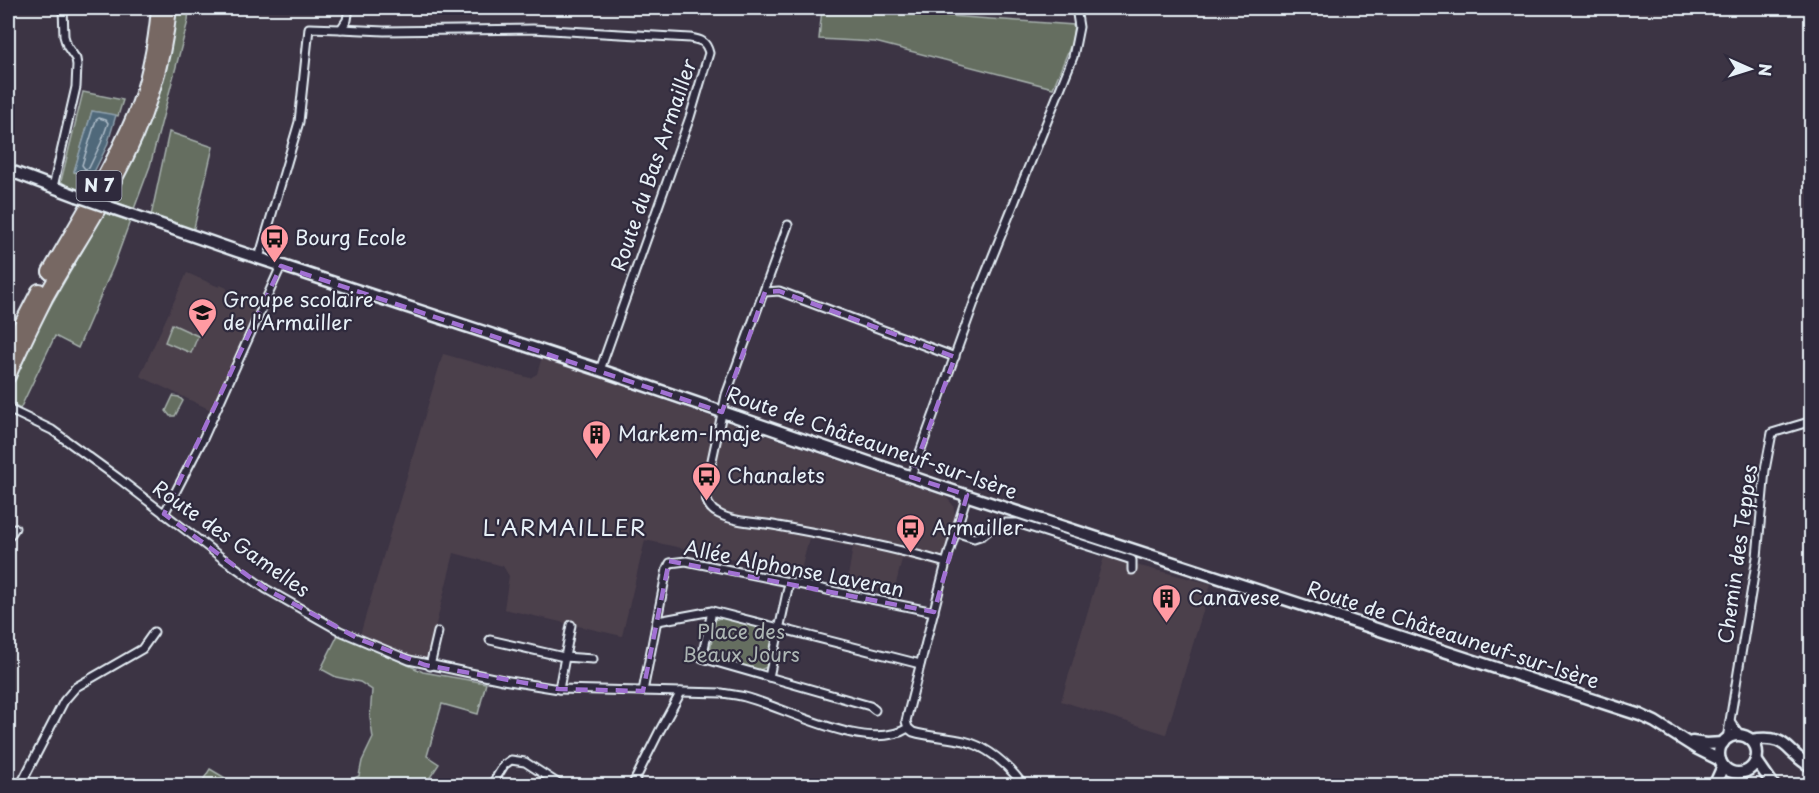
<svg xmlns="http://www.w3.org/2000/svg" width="1819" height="793" viewBox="0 0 1819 793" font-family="'Playpen Sans',sans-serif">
<rect width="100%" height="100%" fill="#3c3444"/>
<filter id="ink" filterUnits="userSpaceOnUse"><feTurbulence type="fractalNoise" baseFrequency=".0167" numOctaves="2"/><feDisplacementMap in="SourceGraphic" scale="12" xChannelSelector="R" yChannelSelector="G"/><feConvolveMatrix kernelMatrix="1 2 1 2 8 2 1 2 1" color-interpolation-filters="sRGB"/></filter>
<g filter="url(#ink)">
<g fill="#4c404c">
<path d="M187,273L219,287L220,285L227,288V290L261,305L213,411L140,376Z"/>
<path d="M443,354L530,378L537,374L542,357L668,402L946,497L953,505L955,516L941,568L902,559L894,592L847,583L853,547L809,538L800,574L645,540L622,636L504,609L509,576L503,566L454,553L427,660L386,648L360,635Z"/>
<path d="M1104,557L1211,584L1166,734L1061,701Z"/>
</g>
<g fill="#656e61" stroke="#a6b0ac" stroke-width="1.5">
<path d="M175,8H189L188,21L150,166L134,209L111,200L151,118L167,67Z"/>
<path d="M822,9L922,14L1074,25L1072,42L1053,88L875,42L819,39Z"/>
<path d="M83,92L123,100L118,116L92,111L74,172L91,178L94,181L89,193L65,185L61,181Z"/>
<path d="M169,132L213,147L193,232L151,216Z"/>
<path d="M104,213L130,221L114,265L78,348L55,336L20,409L8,402V394L43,319Z"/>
<path d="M172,324L198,336L191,353L165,342Z"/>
<path d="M173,396L179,397L183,401L175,416H170L166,411Z"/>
<path d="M721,617L770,630L773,636L767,667L760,670L715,658L710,652L715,620Z"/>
<path d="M339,633L423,672L486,683L478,714L442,704L427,756L439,764L425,785H340L359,776L362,761L373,738L370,718L372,690L360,682L336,677L321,669Z"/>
<path d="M210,769L237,785H200Z"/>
</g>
<path fill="#50687a" stroke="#8d9fac" stroke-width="1.5" d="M92,111L116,115L107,146L91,178L74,171Z"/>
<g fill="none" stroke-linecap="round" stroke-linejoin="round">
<path stroke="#abbac6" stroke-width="1.5" d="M99,118L106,120L108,123L101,143L89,168L85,169L82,165L96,120Z"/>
<defs>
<g id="street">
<path d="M341,29L384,31L533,29L690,38C701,40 706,41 709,53L690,117L600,370"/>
<path d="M53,187L76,87L77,65L76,59L67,46L64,36L63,8"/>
<path d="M788,225L726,395L706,488C705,499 708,509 719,514C736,523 760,522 778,526C833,536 893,547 946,563"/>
<path d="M259,258L299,122L309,28L341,29L347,20L349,8"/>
<path d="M765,292L779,291L955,357"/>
<path d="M8,409L52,430L118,478L222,558L266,589L340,631L409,660L503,680L559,689L722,693C729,694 737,695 745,697C787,708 867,754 908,728"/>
<path d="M911,477L975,300L1073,57L1079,27L1076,8"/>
<path d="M967,495L946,563L906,721L908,728L913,732C929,737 948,737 964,741C989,747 1009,766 1024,786"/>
<path d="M164,514L203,439L281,266"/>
<path d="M955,532L974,538L983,535L997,523H1017L1132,560V570"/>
<path d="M8,538L15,528"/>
<path d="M712,611L702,658L870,706L875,710"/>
<path d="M658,621L712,611L920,664"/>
<path d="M490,640L564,657L593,659"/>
<path d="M430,666L438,632"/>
<path d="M769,677L789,583"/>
<path d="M559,689L571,625"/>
<path d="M643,691L667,569L670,563L686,561L934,612"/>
<path d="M1730,721L1740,735"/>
<path d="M1727,739L1757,557L1765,470L1772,433L1812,421"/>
<path d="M8,776L15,786"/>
<path d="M20,786L64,701L76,687L142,649L154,632"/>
<path d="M491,786L504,765L511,760L525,762L562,786"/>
<path d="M632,786L659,732L681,692"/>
</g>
<g id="secondary">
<path d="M8,170L77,196"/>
<path d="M115,209L237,251L600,370L947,489L1640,715L1655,722L1696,748L1720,760"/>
<circle cx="1738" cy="754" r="19"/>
<path d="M1751,740C1790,734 1784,752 1812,767"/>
<path d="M1692,742L1706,744L1723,743"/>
<path d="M1756,760L1774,786"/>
<path d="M1714,786L1723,766"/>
</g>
<g id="highway">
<path d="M50,272C79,221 112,169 135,115C149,81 156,44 159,8"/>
<path d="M8,351L39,291"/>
<path d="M8,376C19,350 32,324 45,298C67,258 93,221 114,180C143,126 163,69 169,8"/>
</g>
</defs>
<use href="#street" stroke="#e8f1f8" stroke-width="11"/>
<use href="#secondary" stroke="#e8f1f8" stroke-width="15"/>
<use href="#highway" stroke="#e8f1f8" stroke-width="18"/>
<use href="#street" stroke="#2f2a3d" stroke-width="7"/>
<use href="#secondary" stroke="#2f2a3d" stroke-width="10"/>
<use href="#highway" stroke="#776864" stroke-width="14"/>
<defs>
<path id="secondary-bridge" d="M77,196L115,209"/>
</defs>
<use href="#secondary-bridge" stroke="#e8f1f8" stroke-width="15" stroke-linecap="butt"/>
<use href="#secondary-bridge" stroke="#2f2a3d" stroke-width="10"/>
</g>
</g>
<path fill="none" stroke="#a171d3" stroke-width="4.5" stroke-dasharray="12 8" stroke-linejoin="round" d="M281,266L722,412L765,292L779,291L955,357L911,477L967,495L934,612L669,561L643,691L559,689L425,665L359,639L266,589L164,514Z"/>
<defs>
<symbol id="bus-pin" viewBox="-11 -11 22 30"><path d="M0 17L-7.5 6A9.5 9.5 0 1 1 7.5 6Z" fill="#ff9aa2" stroke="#2f2a3d"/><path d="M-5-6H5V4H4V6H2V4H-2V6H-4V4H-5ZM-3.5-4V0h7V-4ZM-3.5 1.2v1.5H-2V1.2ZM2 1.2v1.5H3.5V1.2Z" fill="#111"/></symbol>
<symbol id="school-pin" viewBox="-11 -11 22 30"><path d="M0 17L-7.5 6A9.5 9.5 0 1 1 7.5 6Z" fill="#ff9aa2" stroke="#2f2a3d"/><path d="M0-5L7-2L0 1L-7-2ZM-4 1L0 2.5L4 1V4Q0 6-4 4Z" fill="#111"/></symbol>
<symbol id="building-pin" viewBox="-11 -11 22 30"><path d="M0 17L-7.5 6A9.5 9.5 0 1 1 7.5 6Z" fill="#ff9aa2" stroke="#2f2a3d"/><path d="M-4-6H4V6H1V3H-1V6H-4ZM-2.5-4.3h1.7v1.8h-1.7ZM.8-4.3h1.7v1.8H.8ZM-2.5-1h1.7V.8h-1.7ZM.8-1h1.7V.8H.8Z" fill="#111"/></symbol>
</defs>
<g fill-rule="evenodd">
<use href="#bus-pin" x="258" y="222" width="33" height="45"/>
<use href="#school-pin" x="186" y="296" width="33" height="45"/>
<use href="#building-pin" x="580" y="418" width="33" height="45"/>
<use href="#bus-pin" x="690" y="460" width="33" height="45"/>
<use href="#bus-pin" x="894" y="512" width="33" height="45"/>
<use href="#building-pin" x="1150" y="582" width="33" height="45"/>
</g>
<g text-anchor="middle" stroke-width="4.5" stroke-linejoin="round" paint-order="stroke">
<rect fill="#2f2a3d" stroke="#b0b5c0" stroke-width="1.5" x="76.5" y="171" width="45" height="30" rx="4.5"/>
<g font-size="18" font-weight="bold" fill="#e8f1f8">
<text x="99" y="192">N 7</text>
</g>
<g font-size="20" fill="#e8f1f8" stroke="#2f2a3d">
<text transform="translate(654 165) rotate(-71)" y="7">Route du Bas Armailler</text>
<text transform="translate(872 443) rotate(19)" y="7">Route de Châteauneuf-sur-Isère</text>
<text transform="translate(231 539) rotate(35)" y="7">Route des Gamelles</text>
<text transform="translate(1738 554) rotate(-82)" y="7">Chemin des Teppes</text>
<text transform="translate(794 569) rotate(11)" y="7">Allée Alphonse Laveran</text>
<text transform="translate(1453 635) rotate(18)" y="7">Route de Châteauneuf-sur-Isère</text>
</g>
<g font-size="20" fill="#e8f1f8" stroke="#2f2a3d" text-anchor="start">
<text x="295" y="245">Bourg Ecole</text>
<text x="223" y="307">Groupe scolaire<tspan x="223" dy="23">de l'Armailler</tspan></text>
<text x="618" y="441">Markem-Imaje</text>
<text x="727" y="483">Chanalets</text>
<text x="932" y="535">Armailler</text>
<text x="1188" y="605">Canavese</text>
</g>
<g font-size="20" fill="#adb6b4" stroke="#2f2a3d">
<text x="741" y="639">Place des<tspan x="741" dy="23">Beaux Jours</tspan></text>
</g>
<g font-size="22" letter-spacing="1.5" fill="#e8f1f8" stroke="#2f2a3d">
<text x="565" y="536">L'ARMAILLER</text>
</g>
</g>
<rect width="1819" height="793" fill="none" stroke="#2f2a3d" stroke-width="30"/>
<rect x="15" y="15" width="1789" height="763" fill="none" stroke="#e8f1f8" stroke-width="2" filter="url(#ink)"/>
<g transform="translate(1750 69) rotate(93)" stroke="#2f2a3d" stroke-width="4.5" paint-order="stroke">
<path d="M0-4.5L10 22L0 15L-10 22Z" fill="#e8f1f8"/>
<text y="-9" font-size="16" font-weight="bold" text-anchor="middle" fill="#e8f1f8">N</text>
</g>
</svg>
